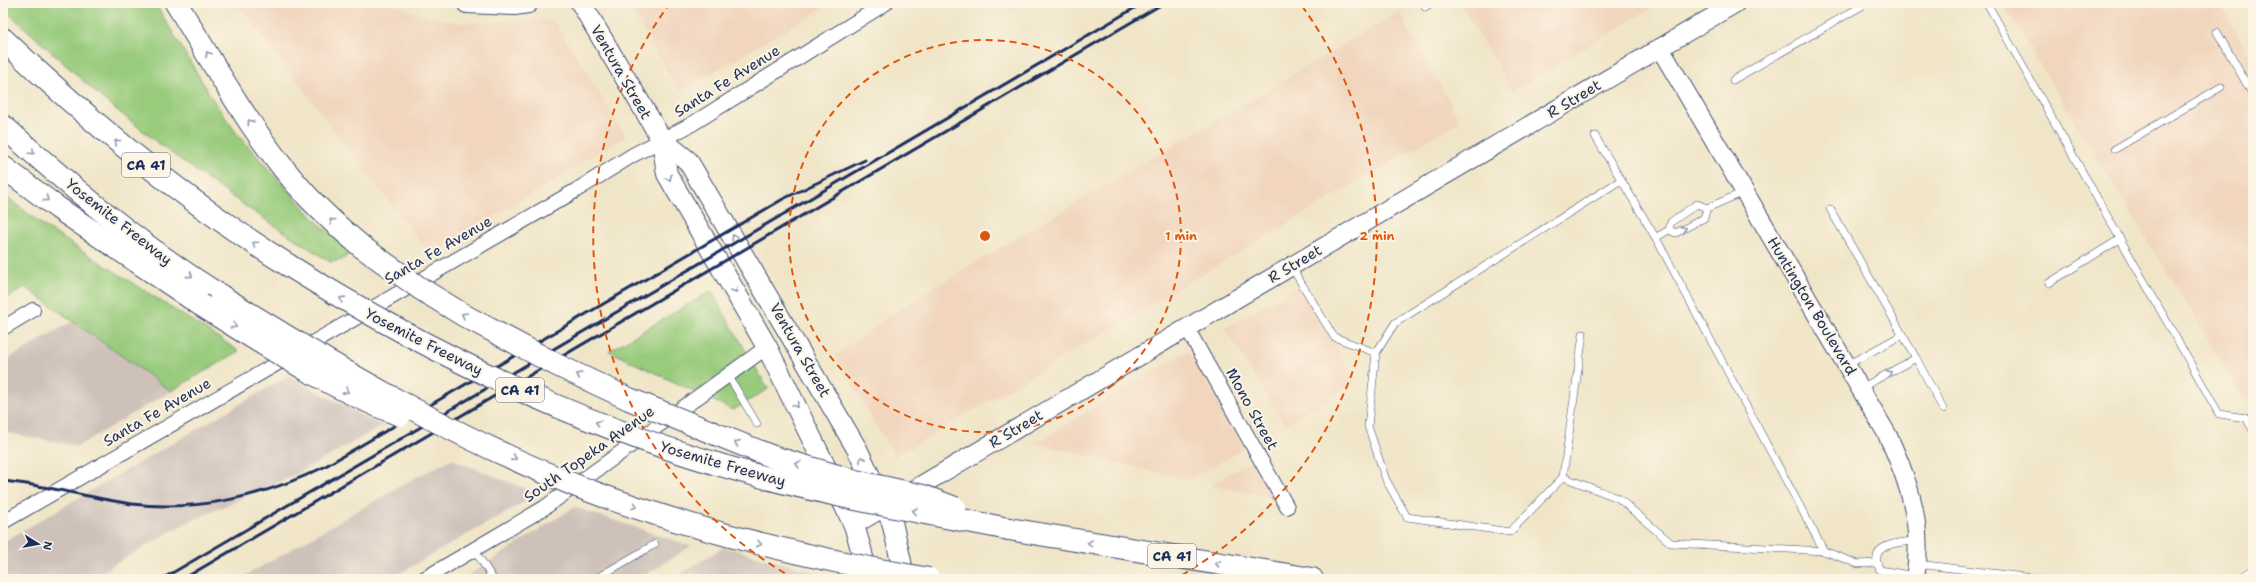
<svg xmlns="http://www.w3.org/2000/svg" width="2256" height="582" viewBox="0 0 2256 582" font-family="'Shantell Sans',sans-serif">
<rect width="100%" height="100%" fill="#fcf5e5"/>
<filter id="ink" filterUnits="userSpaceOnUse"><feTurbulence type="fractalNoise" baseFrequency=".025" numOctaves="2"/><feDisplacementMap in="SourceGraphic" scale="8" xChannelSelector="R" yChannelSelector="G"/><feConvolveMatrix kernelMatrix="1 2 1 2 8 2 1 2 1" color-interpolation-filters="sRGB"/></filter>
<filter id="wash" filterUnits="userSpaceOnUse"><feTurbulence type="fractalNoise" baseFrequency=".012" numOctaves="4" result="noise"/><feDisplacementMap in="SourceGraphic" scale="16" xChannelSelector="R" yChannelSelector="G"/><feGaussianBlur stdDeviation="0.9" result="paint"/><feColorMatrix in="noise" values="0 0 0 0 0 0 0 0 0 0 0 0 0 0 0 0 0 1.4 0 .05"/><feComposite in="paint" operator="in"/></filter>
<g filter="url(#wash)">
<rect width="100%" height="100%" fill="#f0e5c7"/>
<g fill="#f1d5bd">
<path d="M237,3H389L428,17L461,23L554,20L626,136L431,256Z"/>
<path d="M628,3H831L680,92Z"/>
<path d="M1460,3H1660L1512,91Z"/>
<path d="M2008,3H2219L2253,61V408L2251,409L2004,6Z"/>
<path d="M1399,12L1460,121L895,457L835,355L919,296Z"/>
<path d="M1299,286L1356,381L1285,425L1225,328Z"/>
<path d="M1188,351L1244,448L1229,457L1190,480L1035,443Z"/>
<path d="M1252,460L1274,498L1211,485Z"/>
</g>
<g fill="#cec1ba">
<path d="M73,321L171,391L78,446L3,432V362Z"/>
<path d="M288,376L382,426L295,475L184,524L89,579H3V542Z"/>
<path d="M452,459L538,494L390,579H240L409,481Z"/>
<path d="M574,507L691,546L639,579H463Z"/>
<path d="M724,547L838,579H672Z"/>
</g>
<g fill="#98cb7c" stroke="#5a7d6d">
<path d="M3,3H155L213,100L237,134L314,219L351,252L342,260L330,262L245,206L167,150L103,99L3,8Z"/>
<path d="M3,194L45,227L239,351L171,391L25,287L3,301Z"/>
<path d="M711,291L768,389L733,410L609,351Z"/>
</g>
</g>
<g filter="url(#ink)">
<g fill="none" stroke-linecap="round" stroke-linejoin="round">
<defs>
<g id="service">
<path d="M1987,3L2219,414L2246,418L2253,430"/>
<path d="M1425,7L1432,3"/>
<path d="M2217,32L2253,95"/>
<path d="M1733,80L1867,3"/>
<path d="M1595,136L1657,240L1824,551L1671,543L1618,498L1563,477L1510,532L1407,517L1386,480L1368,426L1376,353L1395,323L1621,180"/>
<path d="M2115,149L2221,87"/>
<path d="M1707,208L1704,218L1676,233L1669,230L1671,222L1697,204L1707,208L1744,192"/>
<path d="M1830,209L1916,358L1943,409"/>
<path d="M1655,238L1669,230"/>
<path d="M1291,266L1334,337L1376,353"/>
<path d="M2049,283L2120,239"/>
<path d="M1847,365L1902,335"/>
<path d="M728,375L757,424"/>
<path d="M1861,388L1916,358"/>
<path d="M1563,477L1583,334"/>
<path d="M474,549L493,579"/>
<path d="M1824,551L1858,564L1876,563"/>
<path d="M1918,564L2041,579"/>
<path d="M1915,576L1880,570C1866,543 1901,542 1918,541"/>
<path d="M595,579L655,544"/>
<path d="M2238,579L2253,569"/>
</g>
<g id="minor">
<path d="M3,328L33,310"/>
<path d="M1187,328L1287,507"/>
<path d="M3,522L575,191L633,155L692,124L886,3"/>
<path d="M424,579L544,508L767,347"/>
</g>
<g id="tertiary">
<path d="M1660,48L1887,434C1909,481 1924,526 1915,579"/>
<path d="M854,525L1736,3"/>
</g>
<g id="secondary">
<path d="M467,3L514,5L528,3"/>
<path d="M581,3L662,140L688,161L857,449L892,522L905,579"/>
<path d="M662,140L667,174L767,347L854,525L861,549L868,579"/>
</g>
<g id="motorway">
<path d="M176,3C217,69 255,140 308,197C325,215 343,231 362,247"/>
<path d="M3,39C91,123 185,201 288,265"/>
<path d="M3,126C71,187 143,248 221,296"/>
<path d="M3,167L58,208L201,305"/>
<path d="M1009,529L1312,579"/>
</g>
</defs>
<use href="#service" stroke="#3b4a6e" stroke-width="8"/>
<use href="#minor" stroke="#3b4a6e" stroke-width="16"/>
<use href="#tertiary" stroke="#3b4a6e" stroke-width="20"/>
<use href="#secondary" stroke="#3b4a6e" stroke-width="22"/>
<use href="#motorway" stroke="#3b4a6e" stroke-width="24"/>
<use href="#service" stroke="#fff" stroke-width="7"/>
<use href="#minor" stroke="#fff" stroke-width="14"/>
<use href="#tertiary" stroke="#fff" stroke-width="18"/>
<use href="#secondary" stroke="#fff" stroke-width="20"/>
<use href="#motorway" stroke="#fff" stroke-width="22"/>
<g stroke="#1b2f5e" stroke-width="3">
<path d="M3,481C47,485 89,498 132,504C198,512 265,496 324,467L783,199L865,160"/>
<path d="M162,579L1143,3"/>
<path d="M183,579L1164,3"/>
</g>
<defs>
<g id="motorway-bridge">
<path d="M362,247L421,289L465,316L559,366L629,399L773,457L855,481L923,496L955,508"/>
<path d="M288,265C423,349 565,419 717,464C812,493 911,510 1009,529"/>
<path d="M221,296C336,368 455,438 582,488C694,531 811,559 929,579"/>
<path d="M201,305C265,345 329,388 400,415"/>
</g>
</defs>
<use href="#motorway-bridge" stroke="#3b4a6e" stroke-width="24" stroke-linecap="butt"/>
<use href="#motorway-bridge" stroke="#fff" stroke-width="22"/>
</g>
<defs><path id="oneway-chevron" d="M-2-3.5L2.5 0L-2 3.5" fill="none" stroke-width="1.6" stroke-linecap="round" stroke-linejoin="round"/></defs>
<g stroke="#8d97ae">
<use href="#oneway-chevron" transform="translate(208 54) rotate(-122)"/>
<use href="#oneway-chevron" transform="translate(250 122) rotate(-125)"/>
<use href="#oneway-chevron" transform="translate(117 142) rotate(-141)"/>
<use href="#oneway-chevron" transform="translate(32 152) rotate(42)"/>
<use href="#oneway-chevron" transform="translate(669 178) rotate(63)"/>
<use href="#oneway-chevron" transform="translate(46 199) rotate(36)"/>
<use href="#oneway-chevron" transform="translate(332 221) rotate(-138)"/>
<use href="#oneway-chevron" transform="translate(1684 229) rotate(-27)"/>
<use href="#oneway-chevron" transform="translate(734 237) rotate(-123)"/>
<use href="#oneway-chevron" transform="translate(255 244) rotate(-145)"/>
<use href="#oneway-chevron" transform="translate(190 275) rotate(36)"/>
<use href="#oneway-chevron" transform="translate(735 290) rotate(59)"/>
<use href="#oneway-chevron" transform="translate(342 299) rotate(-148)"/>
<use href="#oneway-chevron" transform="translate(464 315) rotate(-150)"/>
<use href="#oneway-chevron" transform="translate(234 326) rotate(32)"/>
<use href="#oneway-chevron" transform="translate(1889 373) rotate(-29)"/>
<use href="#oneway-chevron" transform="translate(579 375) rotate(-155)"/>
<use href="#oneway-chevron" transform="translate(346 391) rotate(29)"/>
<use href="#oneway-chevron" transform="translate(796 405) rotate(64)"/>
<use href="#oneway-chevron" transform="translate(598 423) rotate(-159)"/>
<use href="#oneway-chevron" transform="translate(737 443) rotate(-159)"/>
<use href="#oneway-chevron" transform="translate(514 458) rotate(24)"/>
<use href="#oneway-chevron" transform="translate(862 459) rotate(-117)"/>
<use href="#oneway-chevron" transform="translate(798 464) rotate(-162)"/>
<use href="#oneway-chevron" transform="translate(635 506) rotate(19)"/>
<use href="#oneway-chevron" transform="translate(915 511) rotate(-169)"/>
<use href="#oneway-chevron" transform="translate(1090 543) rotate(-171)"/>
<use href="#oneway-chevron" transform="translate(759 544) rotate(14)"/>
<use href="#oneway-chevron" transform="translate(1218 564) rotate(-171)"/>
</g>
</g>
<g fill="none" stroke="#de5710" stroke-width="2" stroke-dasharray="7 5">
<circle cx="985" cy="236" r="196"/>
<path d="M795 579A392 392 0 0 1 668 6M1302 6A392 392 0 0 1 1175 579"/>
</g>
<g text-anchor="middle" stroke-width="4" stroke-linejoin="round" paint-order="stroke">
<g fill="#fcf5e5" stroke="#5e6a86" stroke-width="1">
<rect x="122" y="153" width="48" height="24" rx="3"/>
<rect x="496" y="378" width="48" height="24" rx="3"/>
<rect x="1148" y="544" width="48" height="24" rx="3"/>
</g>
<g font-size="14" font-weight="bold" fill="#1b2f5e">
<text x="146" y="170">CA 41</text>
<text x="520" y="395">CA 41</text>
<text x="1172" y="561">CA 41</text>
</g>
<g font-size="15" fill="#1b2f5e" stroke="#fcf5e5">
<text transform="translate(621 72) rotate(60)" y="5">Ventura Street</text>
<text transform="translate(727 81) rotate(-32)" y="5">Santa Fe Avenue</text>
<text transform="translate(1574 99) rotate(-31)" y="5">R Street</text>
<text transform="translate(119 222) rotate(38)" y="5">Yosemite Freeway</text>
<text transform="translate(438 250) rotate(-30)" y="5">Santa Fe Avenue</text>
<text transform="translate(1295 264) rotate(-31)" y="5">R Street</text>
<text transform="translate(1812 306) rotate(59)" y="5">Huntington Boulevard</text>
<text transform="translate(424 342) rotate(27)" y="5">Yosemite Freeway</text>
<text transform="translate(800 350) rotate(60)" y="5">Ventura Street</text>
<text transform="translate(1252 409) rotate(61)" y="5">Mono Street</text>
<text transform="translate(157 412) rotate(-30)" y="5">Santa Fe Avenue</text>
<text transform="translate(1016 429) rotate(-31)" y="5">R Street</text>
<text transform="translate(589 454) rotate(-35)" y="5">South Topeka Avenue</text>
<text transform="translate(723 464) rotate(16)" y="5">Yosemite Freeway</text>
</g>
</g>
<circle cx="985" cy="236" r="6" fill="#de5710" stroke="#fcf5e5" stroke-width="2"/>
<g font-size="12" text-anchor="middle" font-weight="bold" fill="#de5710" stroke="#fcf5e5" stroke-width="4" stroke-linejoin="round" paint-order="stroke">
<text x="1181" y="240">1 min</text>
<text x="1377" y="240">2 min</text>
</g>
<rect width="2256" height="582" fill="none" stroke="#fcf5e5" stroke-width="16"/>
<g transform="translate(38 544) rotate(101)" stroke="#fcf5e5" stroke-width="3" paint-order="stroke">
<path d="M0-3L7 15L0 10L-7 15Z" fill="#1b2f5e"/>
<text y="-6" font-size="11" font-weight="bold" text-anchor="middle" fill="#1b2f5e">N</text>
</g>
</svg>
